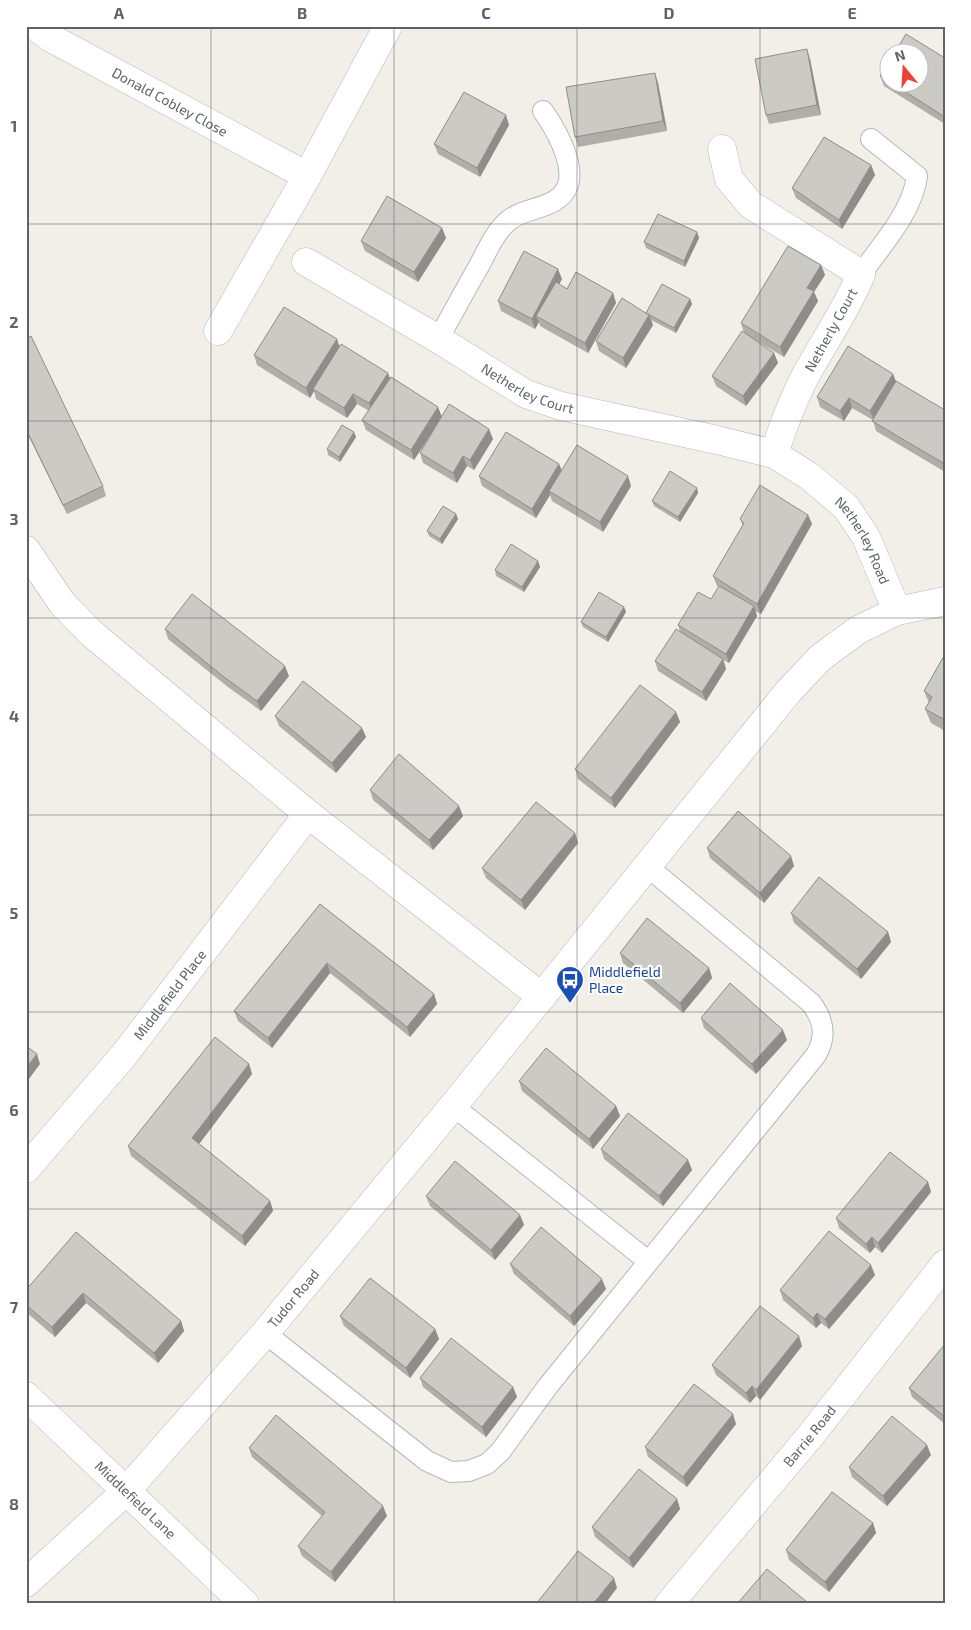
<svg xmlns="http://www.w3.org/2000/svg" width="971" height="1630" viewBox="0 0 971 1630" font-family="'Exo 2',sans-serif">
<rect width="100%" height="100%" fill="#f1efe8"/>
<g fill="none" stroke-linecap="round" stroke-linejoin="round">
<defs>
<g id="lane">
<path d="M861,274C881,246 913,211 917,176L871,139"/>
<path d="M438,339C452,315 465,290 479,266C487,251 495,232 508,221C525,206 559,210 568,185C575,163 555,128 543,111"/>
<path d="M453,1106L648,1261"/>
<path d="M265,1333L427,1461L451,1472L469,1471L487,1464L500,1452L548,1386L816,1055C827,1036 824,1020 811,1003L648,867"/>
</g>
<g id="street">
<path id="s1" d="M35,26L51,38L307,176"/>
<path d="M722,149L729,179L751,205L861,274C847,309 825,340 807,373C793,399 783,426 774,454"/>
<path id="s2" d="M306,262L438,339L526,394L561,406L717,440L774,454L809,476L846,507L866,537L897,611"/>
<path d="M218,331L307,176L388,26"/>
<path d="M26,550L62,603L91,633L308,814L542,997"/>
<path id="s3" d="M26,1169L124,1055L308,814"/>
<path id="s4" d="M26,1396L245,1604"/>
<path id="s5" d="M26,1583L126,1491L265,1333L453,1106L788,692L820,658L858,630L897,611L945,601"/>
<path id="s6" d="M669,1604L811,1435L945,1264"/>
</g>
</defs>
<use href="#lane" stroke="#b5b8bc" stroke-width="22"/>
<use href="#street" stroke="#b5b8bc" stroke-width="29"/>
<use href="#lane" stroke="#fff" stroke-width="20"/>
<use href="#street" stroke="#fff" stroke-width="28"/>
</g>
<g fill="#afaea9">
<path d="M945,58V124L884,86L880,76L888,63V82H918Z"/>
<path d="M810,59L821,115L769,124L766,115Z"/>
<path d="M655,73L658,83L667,131L578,147L575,137Z"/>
<path d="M509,125L480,177L438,154L434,144Z"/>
<path d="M871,165L875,175L842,229L796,198L792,188Z"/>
<path d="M442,228L446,238L418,282L365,251L361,241Z"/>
<path d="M697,232L699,238L685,267L646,248L644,242Z"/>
<path d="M821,265L825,275L814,292L818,301L784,357L745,334L774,353L778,363L746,406L716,386L712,376L744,333L741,323Z"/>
<path d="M562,279L559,284L567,289L613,293L616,303L588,353L540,326L539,322L535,329L501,311L498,301Z"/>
<path d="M690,299L692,304L676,333L651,320L653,325L626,368L599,351L596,341L646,313Z"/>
<path d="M26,338L103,486L106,496L67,514L26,431Z"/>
<path d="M337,339L339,346L390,379L442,417L493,439L474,470L467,466L457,483L423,463L420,453L435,428L414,460L366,430L362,420L369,411L357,404L347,418L316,399L314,391L310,398L257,365L254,355Z"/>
<path d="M893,374L896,382L945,410V472L876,431L873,420L852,408L844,421L820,407L817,397Z"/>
<path d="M354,432L356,437L340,462L328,455L327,449Z"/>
<path d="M561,470L631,486L603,532L552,501L550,495L536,518L482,486L479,476Z"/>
<path d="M697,488L698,493L680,522L654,506L652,501Z"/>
<path d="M456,514L458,519L442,544L429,536L427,531Z"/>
<path d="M808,515L812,524L761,614L755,611L757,616L729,663L723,660L726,669L706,701L658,671L655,661L680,632L678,625L711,599L719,587L717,586L713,576L743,526L740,519Z"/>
<path d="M538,561L540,567L524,592L496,576L495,570Z"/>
<path d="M624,607L626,612L608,642L583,627L581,622Z"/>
<path d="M165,629L289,676L261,711L228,687L168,639Z"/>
<path d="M945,654V731L931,723L925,709L929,703L924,691Z"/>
<path d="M676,712L680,722L615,808L578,779L575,769Z"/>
<path d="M275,716L362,728L366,737L336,773L279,726Z"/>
<path d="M370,790L463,816L433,850L373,800Z"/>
<path d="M575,833L578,843L525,910L486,878L482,868Z"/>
<path d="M707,848L794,866L764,903L710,858Z"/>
<path d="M320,904L434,994L437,1004L410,1037L330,973L272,1048L238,1021L234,1011Z"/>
<path d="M791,913L888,932L891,942L861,979L794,923Z"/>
<path d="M620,953L709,968L712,978L683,1013L623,963Z"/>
<path d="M701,1018L787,1040L756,1074L704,1028Z"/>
<path d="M249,1064L252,1074L199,1144L270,1201L273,1211L245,1246L131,1156L128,1146Z"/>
<path d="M519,1081L616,1106L620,1116L593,1149L522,1091Z"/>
<path d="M601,1149L688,1160L692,1170L663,1206L604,1159Z"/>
<path d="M928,1182L931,1192L882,1253L875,1247L870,1253L839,1228L836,1218Z"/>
<path d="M426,1196L520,1215L524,1225L495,1260L430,1206Z"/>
<path d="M76,1232L181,1321L184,1331L158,1363L86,1303L55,1337L26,1312V1290Z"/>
<path d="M510,1264L606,1289L574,1326L514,1274Z"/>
<path d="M875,1275L829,1329L821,1323L816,1328L783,1300L780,1290Z"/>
<path d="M340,1316L435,1329L439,1339L410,1378L344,1326Z"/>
<path d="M945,1344V1424L912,1397L909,1388Z"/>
<path d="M802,1346L760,1400L756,1396L750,1403L716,1375L712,1365Z"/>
<path d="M420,1378L513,1387L517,1397L486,1437L423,1387Z"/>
<path d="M736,1424L687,1487L648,1457L645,1447Z"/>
<path d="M249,1448L387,1516L335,1582L302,1556L298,1546L322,1516L252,1457Z"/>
<path d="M931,1455L887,1506L852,1477L849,1467Z"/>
<path d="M677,1499L680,1509L633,1568L595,1537L592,1527Z"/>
<path d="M873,1523L876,1533L829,1592L789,1560L786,1550Z"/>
</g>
<g fill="#8f8d8a">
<path d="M807,49L810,59L821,115L817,105Z"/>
<path d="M655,73L658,83L667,131L663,121Z"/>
<path d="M506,115L509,125L480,177L477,168Z"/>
<path d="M871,165L875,175L842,229L839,220Z"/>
<path d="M442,228L446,238L418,282L414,272Z"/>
<path d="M697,232L699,238L685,267L684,261Z"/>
<path d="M821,265L825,275L814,292L818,301L784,357L780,347L807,288Z"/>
<path d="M558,269L562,279L541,318L536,316L539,322L535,329L532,319Z"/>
<path d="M613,293L616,303L588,353L585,343Z"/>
<path d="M690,299L692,304L676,333L674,328Z"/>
<path d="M649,315L653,325L626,368L623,358Z"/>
<path d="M337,339L340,349L313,389L314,391L310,398L306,388Z"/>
<path d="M774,353L778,363L746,406L743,396Z"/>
<path d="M388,373L392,383L372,413L369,403Z"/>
<path d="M893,374L897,384L874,421L870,411Z"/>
<path d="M353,394L357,404L347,418L344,408Z"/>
<path d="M849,398L852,408L844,421L840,411Z"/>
<path d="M438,407L442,417L414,460L411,450Z"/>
<path d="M489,429L493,439L474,470L470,460Z"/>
<path d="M354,432L356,437L340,462L339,457Z"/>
<path d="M463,456L467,466L457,483L453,473Z"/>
<path d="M559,464L563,473L549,491L550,495L536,518L532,509Z"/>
<path d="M628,476L631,486L603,532L600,522Z"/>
<path d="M697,488L698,493L680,522L678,517Z"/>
<path d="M456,514L458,519L442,544L440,539Z"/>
<path d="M808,515L812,524L761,614L757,604Z"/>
<path d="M538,561L540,567L524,592L522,587Z"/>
<path d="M754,606L757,616L729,663L726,654Z"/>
<path d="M624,607L626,612L608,642L606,637Z"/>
<path d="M723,659L726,669L706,701L702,692Z"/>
<path d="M285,666L289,676L261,711L257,701Z"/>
<path d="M676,712L680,722L615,808L611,798Z"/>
<path d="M362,728L366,737L336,773L332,763Z"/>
<path d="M459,806L463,816L433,850L429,840Z"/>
<path d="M575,833L578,843L525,910L521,900Z"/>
<path d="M791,856L794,866L764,903L760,893Z"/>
<path d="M888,932L891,942L861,979L857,969Z"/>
<path d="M327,963L330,973L272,1048L268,1038Z"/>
<path d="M709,968L712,978L683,1013L680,1003Z"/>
<path d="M434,994L437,1004L410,1037L407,1027Z"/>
<path d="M783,1030L787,1040L756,1074L752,1064Z"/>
<path d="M37,1054L40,1064L26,1083V1068Z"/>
<path d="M249,1064L252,1074L196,1148L192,1138Z"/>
<path d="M616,1106L620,1116L593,1149L589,1139Z"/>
<path d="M688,1160L692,1170L663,1206L659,1196Z"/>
<path d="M928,1182L931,1192L882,1253L878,1243Z"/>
<path d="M270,1201L273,1211L245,1246L242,1236Z"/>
<path d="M520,1215L524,1225L495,1260L491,1250Z"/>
<path d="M872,1237L875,1247L870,1253L866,1244Z"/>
<path d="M871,1265L875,1275L829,1329L825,1319Z"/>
<path d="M602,1279L606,1289L574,1326L570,1316Z"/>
<path d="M83,1293L86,1303L55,1337L52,1327Z"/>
<path d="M817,1313L821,1323L816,1328L813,1318Z"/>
<path d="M181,1321L184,1331L158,1363L154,1353Z"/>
<path d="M435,1329L439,1339L410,1378L406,1368Z"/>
<path d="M799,1336L802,1346L760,1400L756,1390Z"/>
<path d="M752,1386L756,1396L750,1403L746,1393Z"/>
<path d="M513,1387L517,1397L486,1437L482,1427Z"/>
<path d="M733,1414L736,1424L687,1487L683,1477Z"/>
<path d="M927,1445L931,1455L887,1506L883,1496Z"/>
<path d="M677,1499L680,1509L633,1568L629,1558Z"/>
<path d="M383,1506L387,1516L335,1582L331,1572Z"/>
<path d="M873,1523L876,1533L829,1592L825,1582Z"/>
<path d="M614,1578L617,1588L605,1604H593Z"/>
</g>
<g fill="#cccac5" stroke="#8f8d8a">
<path d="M906,34L945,58V117L890,82H918V52H895Z"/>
<path d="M807,49L817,105L766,115L755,59Z"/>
<path d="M888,63V81L880,76Z"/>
<path d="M655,73L663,121L575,137L566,87Z"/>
<path d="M464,92L506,115L477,168L434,144Z"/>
<path d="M824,137L871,165L839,220L792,188Z"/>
<path d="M387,196L442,228L414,272L361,241Z"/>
<path d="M658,214L697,232L684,261L644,242Z"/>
<path d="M788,246L821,265L807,288L814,291L780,347L741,323Z"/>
<path d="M524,251L558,269L532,319L498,301Z"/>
<path d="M576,272L613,293L585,343L536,316L556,282L567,289Z"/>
<path d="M662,284L690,299L674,328L646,313Z"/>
<path d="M622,298L649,315L623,358L596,341Z"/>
<path d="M284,307L337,339L306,388L254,355Z"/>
<path d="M742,331L774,353L743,396L712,376Z"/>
<path d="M31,336L103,486L63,505L26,429V338Z"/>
<path d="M341,344L388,373L369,403L353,394L344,408L313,389Z"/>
<path d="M848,346L893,374L870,411L849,398L840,411L817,397Z"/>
<path d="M391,377L438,407L411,450L362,420Z"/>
<path d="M896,381L945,410V464L872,421Z"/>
<path d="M449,404L489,429L470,460L463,456L453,473L420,453Z"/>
<path d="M342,425L354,432L339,457L327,449Z"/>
<path d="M506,432L559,464L532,509L479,476Z"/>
<path d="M577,445L628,476L600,522L549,491Z"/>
<path d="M670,471L697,488L678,517L652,501Z"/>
<path d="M760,485L808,515L757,604L713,576L744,523L740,519Z"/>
<path d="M443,506L456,514L440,539L427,531Z"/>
<path d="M511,544L538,561L522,587L495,570Z"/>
<path d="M719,586L754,606L726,654L678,625L698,592L711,599Z"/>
<path d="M599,592L624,607L606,637L581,622Z"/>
<path d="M192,594L285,666L257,701L224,677L165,629Z"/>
<path d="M676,629L723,659L702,692L655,661Z"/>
<path d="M945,654V720L925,709L932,697L924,691Z"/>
<path d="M303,681L362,728L332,763L275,716Z"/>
<path d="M640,685L676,712L611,798L575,769Z"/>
<path d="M399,754L459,806L429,840L370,790Z"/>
<path d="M536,802L575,833L521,900L482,868Z"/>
<path d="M738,811L791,856L760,893L707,848Z"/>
<path d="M819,877L888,932L857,969L791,913Z"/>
<path d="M320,904L434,994L407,1027L327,963L268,1038L234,1011Z"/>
<path d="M647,918L709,968L680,1003L620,953Z"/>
<path d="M730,983L783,1030L752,1064L701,1018Z"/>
<path d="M215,1037L249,1064L192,1138L270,1201L242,1236L128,1146Z"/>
<path d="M26,1046L37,1054L26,1068Z"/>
<path d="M546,1048L616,1106L589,1139L519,1081Z"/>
<path d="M628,1113L688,1160L659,1196L601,1149Z"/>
<path d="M890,1152L928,1182L878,1243L872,1237L866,1244L836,1218Z"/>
<path d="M455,1161L520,1215L491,1250L426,1196Z"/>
<path d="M541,1227L602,1279L570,1316L510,1264Z"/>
<path d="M829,1231L871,1265L825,1319L817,1313L813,1318L780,1290Z"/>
<path d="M76,1232L181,1321L154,1353L83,1293L52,1327L26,1305V1290Z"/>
<path d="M370,1278L435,1329L406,1368L340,1316Z"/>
<path d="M760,1306L799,1336L756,1390L752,1386L746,1393L712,1365Z"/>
<path d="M451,1338L513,1387L482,1427L420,1378Z"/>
<path d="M945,1344V1414L944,1416L909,1388Z"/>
<path d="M694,1384L733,1414L683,1477L645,1447Z"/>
<path d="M276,1415L383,1506L331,1572L298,1546L325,1512L249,1448Z"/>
<path d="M892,1416L927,1445L883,1496L849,1467Z"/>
<path d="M639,1469L677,1499L629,1558L592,1527Z"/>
<path d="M832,1492L873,1523L825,1582L786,1550Z"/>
<path d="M578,1551L614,1578L593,1604H536Z"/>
<path d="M767,1569L807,1602L806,1604H737Z"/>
</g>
<path fill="none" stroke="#5f6368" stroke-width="1" stroke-opacity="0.55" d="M211,26V1604M394,26V1604M577,26V1604M760,26V1604M26,224H945M26,421H945M26,618H945M26,815H945M26,1012H945M26,1209H945M26,1406H945"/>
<defs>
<symbol id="bus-pin" viewBox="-11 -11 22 30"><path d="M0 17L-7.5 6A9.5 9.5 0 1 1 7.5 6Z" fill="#1a4fb4" stroke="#fff"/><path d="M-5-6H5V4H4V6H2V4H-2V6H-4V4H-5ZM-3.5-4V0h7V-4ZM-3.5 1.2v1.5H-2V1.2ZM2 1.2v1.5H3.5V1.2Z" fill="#fff"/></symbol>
</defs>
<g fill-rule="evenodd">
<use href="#bus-pin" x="554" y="964" width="32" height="43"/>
</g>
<g text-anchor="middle" stroke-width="4.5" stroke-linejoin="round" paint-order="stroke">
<g font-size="14" fill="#5f6368" stroke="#fff">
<text dy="5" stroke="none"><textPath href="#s1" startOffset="155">Donald Cobley Close</textPath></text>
<text transform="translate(831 330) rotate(-61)" y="5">Netherly Court</text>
<text dy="5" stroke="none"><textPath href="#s2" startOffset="256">Netherley Court</textPath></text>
<text dy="5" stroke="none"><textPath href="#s2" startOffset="639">Netherley Road</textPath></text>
<text dy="5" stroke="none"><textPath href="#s3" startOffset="226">Middlefield Place</textPath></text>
<text dy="5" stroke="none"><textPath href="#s5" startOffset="391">Tudor Road</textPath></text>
<text dy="5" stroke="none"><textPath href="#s6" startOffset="219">Barrie Road</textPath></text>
<text dy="5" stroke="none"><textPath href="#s4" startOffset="151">Middlefield Lane</textPath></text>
</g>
<g font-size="14" fill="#164399" stroke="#fff" text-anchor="start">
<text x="589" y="977">Middlefield<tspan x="589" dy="16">Place</tspan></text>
</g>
</g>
<rect width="971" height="1630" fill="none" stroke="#ffffff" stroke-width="55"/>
<g transform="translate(904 68) rotate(342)"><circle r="24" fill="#ffffff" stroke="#bfc1c3"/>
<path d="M0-4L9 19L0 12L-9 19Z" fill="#ea4335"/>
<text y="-8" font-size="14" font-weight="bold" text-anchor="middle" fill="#5f6368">N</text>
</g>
<rect x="28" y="28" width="916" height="1574" fill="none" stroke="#5f6368" stroke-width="2"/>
<g font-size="16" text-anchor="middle" font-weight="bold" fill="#5f6368">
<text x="119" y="19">A</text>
<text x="302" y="19">B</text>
<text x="486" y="19">C</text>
<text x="669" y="19">D</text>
<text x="852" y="19">E</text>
<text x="14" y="132">1</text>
<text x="14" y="328">2</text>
<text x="14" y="525">3</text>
<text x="14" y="722">4</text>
<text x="14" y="919">5</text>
<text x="14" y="1116">6</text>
<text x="14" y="1313">7</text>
<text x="14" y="1510">8</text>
</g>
</svg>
